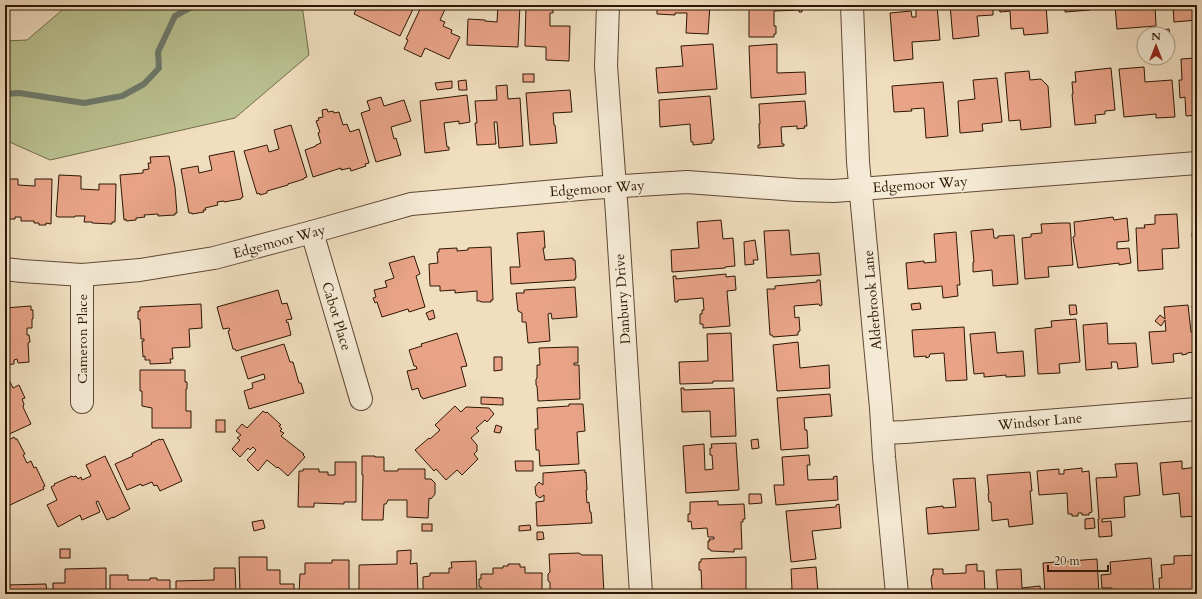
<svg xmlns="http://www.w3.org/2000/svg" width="1202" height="599" viewBox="0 0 1202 599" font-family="Cardo,serif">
<rect width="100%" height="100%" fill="#f0debf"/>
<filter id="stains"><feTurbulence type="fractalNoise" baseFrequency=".005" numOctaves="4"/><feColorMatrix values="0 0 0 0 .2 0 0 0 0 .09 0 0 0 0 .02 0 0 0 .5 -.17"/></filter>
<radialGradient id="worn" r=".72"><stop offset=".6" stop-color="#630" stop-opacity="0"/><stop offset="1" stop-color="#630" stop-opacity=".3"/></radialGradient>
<path fill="#bac191" stroke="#746c4a" d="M68,5H302L309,55L235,118L50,160L5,140V41L27,40Z"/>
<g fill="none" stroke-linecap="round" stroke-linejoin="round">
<path stroke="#6e7a6c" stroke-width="6" d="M5,94L19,93L84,103L122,96L144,84L159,68L158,52L175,16L195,5"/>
</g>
<g fill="#e9a488" stroke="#2d1604">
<path d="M358,5H415L400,36L354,14Z"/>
<path d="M422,5H447L440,20L445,22L443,26L452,30L451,33L460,37L449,59L425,48L421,57L404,49L408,40L406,39Z"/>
<path d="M498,5H520L518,47L467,45L468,19L485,20V21L497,22Z"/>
<path d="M526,5H553V13H550V26H570L569,61L546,60V47L525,46Z"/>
<path d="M657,5H710L708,34L686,33L687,13H675V15L657,14Z"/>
<path d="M749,5H802V12H799V10L774,11V26H776V34H774V37H749Z"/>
<path d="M916,5H937L940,40L912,42L913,59L894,61L890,13L911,11L912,17H916Z"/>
<path d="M950,5H993V15L977,16L979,36L953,39Z"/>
<path d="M999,5H1046L1048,33L1024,35L1023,28L1011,29L1010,11L1000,12Z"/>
<path d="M1065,5H1106V6L1090,7V10L1065,12Z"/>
<path d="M1114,5H1155L1156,26L1117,29L1115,6Z"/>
<path d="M1173,5H1197V20L1174,22Z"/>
<path d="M1169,29L1170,39H1168V34H1162V30Z"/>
<path d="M713,44L717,89L658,93L656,68L683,66L681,46Z"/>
<path d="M777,44V73L805,72L806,94L751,98L749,46Z"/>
<path d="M1197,58V115L1186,116L1185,97L1180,98L1179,80H1182L1181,59Z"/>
<path d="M1144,67L1145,82L1172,80L1175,117L1156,118V114L1124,117L1119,69Z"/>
<path d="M1111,68L1115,110L1105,111V114L1095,115L1096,123L1075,125L1072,94H1073L1072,82H1076L1075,72Z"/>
<path d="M1029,71L1030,80L1041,79L1048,86L1051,127L1021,130L1020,120L1009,121L1005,73Z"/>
<rect x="523" y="74" width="11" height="8"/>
<path d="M997,78L1002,122L982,124L983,131L960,133L958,101L975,99L973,80Z"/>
<path d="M466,80L467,90H459L458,81Z"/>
<path d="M452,81V88L437,90L435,83Z"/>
<path d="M943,82L948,136L926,138L924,108L911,109L912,111L894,112L892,86Z"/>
<path d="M507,85L508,99L520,98L523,146L499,148L497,122H494L496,144L477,145L475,123H477L475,101L497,100L496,86Z"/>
<path d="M570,90L572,112L553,113L554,125H555L557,143L530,145L526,93Z"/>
<path d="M467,95L470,122L459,124V121L444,123L447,147H449V150L425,153L420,101Z"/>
<path d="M710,96L714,140H712V143L693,145V142H691L690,124L660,127L659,100Z"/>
<path d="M381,97L384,106L404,100L411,121L391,127L394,139L396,138L401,155L376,162L361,113L370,110L367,101Z"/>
<path d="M805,101L807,126H804L805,128L797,129V126L781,127L782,144H784V146L758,148V145H760L759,124H760L759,104Z"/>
<path d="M327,109L328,112L333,111L334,113L339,112L343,125L347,124L350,132L359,129L369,163L365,164L366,166L351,171L350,168L341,170V168L313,177L305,150L316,146V145L321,143L318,133L320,132L316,121L319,120L318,118L323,117L322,110Z"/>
<path d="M291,125L307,177L304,178V179L288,184V185L267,191V193L260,195L259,193L257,194L244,151L267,145L269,152L279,149L274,130Z"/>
<path d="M234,151L243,197L241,198V199L224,202V201L217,202L218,205L205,208L206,210H203L204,212L192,214V213H189L181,169L198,166L199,173L212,170L209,156Z"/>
<path d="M169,156L175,187L177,213H175V215L158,216V214L144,215L145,217L136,218V220L126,221V219L124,220L120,175L143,173V170L149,169L148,163H151L150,157Z"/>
<path d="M59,175L81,176V189L99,190V184H116L115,222H112V224L92,223V222H84L85,216H75V217H58L56,216Z"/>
<path d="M5,179H18V185L35,186V179H52L51,224L46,223V225H39V223H34V221H21V217H15V219H5Z"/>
<path d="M1177,214L1179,248L1162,249L1163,269L1138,271L1136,228H1145L1144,225L1155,224V215Z"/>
<path d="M1113,217L1114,220L1127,218L1129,241L1117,242V249L1129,248L1131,263L1119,265V263L1078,268L1073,237L1075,236L1074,222Z"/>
<path d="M721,220L723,239L733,238L735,266L725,267V268L672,272L671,250L699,248L697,222Z"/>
<path d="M1062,223H1070L1073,265L1048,267L1049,277L1025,279L1022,238L1031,237V234L1042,233L1041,224Z"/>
<path d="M993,229L994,238H998V236L1014,235L1018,284L993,286L992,270L973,272V262H974L971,231Z"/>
<path d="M789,230L791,255L819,253L821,275L767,278L764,231Z"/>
<path d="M544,231L545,248H543L545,260L573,258V260H575L576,278H575V280L511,284L510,267H520L517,233Z"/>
<path d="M956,232L960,285H957L958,296L943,298L942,286L908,289L906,263L924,261V263L936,262L934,234Z"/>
<path d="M1197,232V271H1195L1192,233Z"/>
<path d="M755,240L758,260H753L754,264L745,265L744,242Z"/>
<path d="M491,247L493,300H491V302H481L480,301H477V291L455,293V290L440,291V286H430L429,264L438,263L437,252H439V249L457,248V251L468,250V248Z"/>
<path d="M414,256L420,274L416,276L425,307L409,312L408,309L382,317L377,302L375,303L373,298L376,297L374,290L387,287L385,281L394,278L389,263Z"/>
<path d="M726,274V277L735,276L736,290L727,291L730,326L703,328V324H700V314H702V310H704L703,298L678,300V302H675L673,276H676V279Z"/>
<path d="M817,280H820L822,305L820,306L819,304L794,306L795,318L799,317L800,331L798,332V335L773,337L772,335H770L767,289H775V286L817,282Z"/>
<path d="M575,287L577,317L552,319L551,313L548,314L550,341L528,343L526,322H522V313L518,311L516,293H524V290Z"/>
<path d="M278,290L282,304L287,303L292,319L286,320L287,323L288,322L291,335L236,351L235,349H233L228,331L230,330L229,328L223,329L217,307Z"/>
<path d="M920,303L921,309L912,310L911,304Z"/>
<path d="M201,304L202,328L189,329L190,347L172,348L173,359H170L171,363L150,364V360H145V356L143,357L142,341H144V339H141L140,319H138V311H140V307Z"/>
<path d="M1069,305H1076L1077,314L1070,315Z"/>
<path d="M1188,305L1191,332H1194L1195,341H1193L1194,352L1187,353V354L1182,355V353L1173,354L1174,362L1152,364L1149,332L1166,331L1165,320L1161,326L1155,321L1160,315L1165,319L1164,307Z"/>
<path d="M31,306V310H33V319H32V328H27V335H29L30,342L28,343L29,362L18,363L17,359L14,360V364L5,365V308Z"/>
<path d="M1192,306H1197V315H1194Z"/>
<path d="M433,310L435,318L429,320L426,313Z"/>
<path d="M1196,316H1197V338H1195L1194,325L1196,324Z"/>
<path d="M1076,319L1080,362L1059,364L1060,373L1038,374L1035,329L1052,327L1051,321Z"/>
<path d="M1107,323L1108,344L1136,343L1138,367L1118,369L1117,362H1111L1112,368L1086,370L1083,325Z"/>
<path d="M964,327L967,380L946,381L944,353L930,354L929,357L926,358V356L914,357L912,330Z"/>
<path d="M995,332L997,353L1023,351L1025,376L1006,377V375L984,377V373L974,374L970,334Z"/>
<path d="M457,333L467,366L461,367L466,386L423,399L422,397H421L418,388L412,390L407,371L417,369L416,366H414L409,350L422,346L421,344Z"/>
<path d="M731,333L733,381H713V383L680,384L679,362L708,361L707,334Z"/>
<path d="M798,342L800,368L829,365L830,388L777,391L773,345Z"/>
<path d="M284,344L290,362H293L299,383H301L304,393L249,409L244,391L253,388L252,383L265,379L264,374L248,379L241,357Z"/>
<path d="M571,347H578V363H574V365H579L580,399L538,401L537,386L536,385V379L537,378V365H540L539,348Z"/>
<path d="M494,357H502V370L494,371Z"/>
<path d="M140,370H185V382H187V389H186V411H191V428H152V408L142,406V391H140Z"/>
<path d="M5,372L13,388L19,385L25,398L22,399L24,404L23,407L31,424L5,436Z"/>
<path d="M681,388H684V390L734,388L736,436L711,437L710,411L682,412Z"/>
<path d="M830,394L832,416L804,418L805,430H807L808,448L781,450L777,398Z"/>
<path d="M481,397L503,398V405L481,404Z"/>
<path d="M569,404H583L585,431L577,432L579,464L540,466L539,450H536L535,429H538L537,408L569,406Z"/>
<path d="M455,406L461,412L466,407L489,408L494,414L487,422L485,420L476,428L479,431L471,438L477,445V451L474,454L478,459L462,475L457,470L446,480L436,469L434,471L415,450L429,438L430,439L440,430L435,425Z"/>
<path d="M263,411L266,413L267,412L281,425L279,426L282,429L280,431L284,433L281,436L304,454L303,455L305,457L288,476L278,467L277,468L267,460L258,471L247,460L256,450L253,447L250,450L248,448L240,457L232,449L240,440L237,438L241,435L236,431L242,424L247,428Z"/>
<rect x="216" y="420" width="9" height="12"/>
<path d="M496,425L502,427L500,433L494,432Z"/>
<path d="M14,437L15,439H17L25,454L23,455L27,463L31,461L34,468L36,467L45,486L43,487L44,489L10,505L5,494V442Z"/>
<path d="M160,439V440L163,439L182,481L160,491L157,485L154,486L152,482L142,486L141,484L127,490L115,464L133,456L132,454L152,444L151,443Z"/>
<path d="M758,439L759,448L752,449L751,440Z"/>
<path d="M736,443L739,490L686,493L683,446L704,444L705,470L713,469L712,455H710V448H712L711,444Z"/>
<path d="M809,455L810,465H807L808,480L834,479L833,477L837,476L838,500L776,505L774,485H784L782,457Z"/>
<path d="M105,456L130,509L113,518V517L107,520L98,501L96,502L100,512L82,520L80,515L58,527L47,505L57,500L51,487L55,485L54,484L72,476L73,477L76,476L78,479L81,477L82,480L91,476L86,465Z"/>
<path d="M362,456H375V457H384V471H398V469H425V479H431L435,483V494L431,499L429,498L428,518L407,517V500H388L386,504H384L383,520H362L363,475H362Z"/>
<path d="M515,461H533V471H516Z"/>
<path d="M1182,461V469L1197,467V516L1181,517L1179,493L1163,495L1160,463Z"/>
<path d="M335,462H356V502H344V504L314,503V507H298L299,471H303V469H319V472H328V475H335Z"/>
<path d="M1137,463L1140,495L1124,497L1125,517L1102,519V522L1111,521L1112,536L1099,537L1098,519H1099L1096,478L1117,477L1115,464Z"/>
<path d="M1082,468V472L1089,471L1092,512L1089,513V515H1082V513H1078V516H1072V514H1068L1067,493L1039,495L1037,471L1059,469V474H1064V470Z"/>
<path d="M585,470V473L586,472L587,490H586L587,503L589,502L590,512H591L592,523L537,526L536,502L544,501V495L540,498L536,495L535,487L539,482L543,485V473Z"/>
<path d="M1030,472L1032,491H1030L1033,524L1009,527L1008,519L992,521L991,502H989L988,494H989L987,475Z"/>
<path d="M975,478L979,530L928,534L926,508L943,506V508L956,507L953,479Z"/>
<path d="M749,494H761L762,503L749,504Z"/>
<path d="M718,501V505L744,504L745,519H743V522H741L742,549H734V552L711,551L710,549H708V541H710L709,539H714V537H708L707,528L692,529L691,521L688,522V514H690V502Z"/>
<path d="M839,504L841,528L812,531L816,559L791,562L786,511L836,507V505Z"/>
<path d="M1094,518L1095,528L1085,529V519Z"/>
<path d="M263,520L265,528L254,531L252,522Z"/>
<rect x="422" y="524" width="10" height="7"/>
<path d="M530,525L531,530L519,531V526Z"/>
<path d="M537,532H543L544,539L537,540Z"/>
<rect x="60" y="549" width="10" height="9"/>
<path d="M411,550V559L410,564L417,563L418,594H359V565L397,564V551Z"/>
<path d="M579,553L582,555H602L604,594H550V582L548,581V574L550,572L549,554Z"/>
<path d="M1197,555V594H1160L1159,578H1162L1161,565L1174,564V556Z"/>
<path d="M239,557H267V570H280V584H294V594H240Z"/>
<path d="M746,557V594H703V592H702L701,570H699V562H701V559Z"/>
<path d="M1151,558L1154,594H1112V588H1102L1101,575L1111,574L1110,562Z"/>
<path d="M1097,559L1099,594H1045L1043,563Z"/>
<path d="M332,560H349V593H354V594H299L300,574H305V563H332Z"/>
<path d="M476,561L477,594H423V577L430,576V573H449V568H452L451,562Z"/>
<path d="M508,564H520V567H525V573H542V594H481V587H479V579H481V574H493V568H503V566H508Z"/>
<path d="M977,564V571H984L985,594H933L931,579L932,575H933V569H943V574L966,573V565Z"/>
<path d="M816,567L818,593L846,591V594H791V589H792L791,569Z"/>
<path d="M106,568V594H53V583H65V569Z"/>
<path d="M214,568H235L236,594H176V581L214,580Z"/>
<path d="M1021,569L1022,588L1040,586L1041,594H998L996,570Z"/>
<path d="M110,575H128V580H150V578H157V580H170V594H110Z"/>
<path d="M5,583H7V585L46,584L47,594H5Z"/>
</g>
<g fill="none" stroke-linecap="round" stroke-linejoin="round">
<defs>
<g id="minor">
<path d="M608,5L606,66L617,214L641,594"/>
<path d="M852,5L858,162L881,408L884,457L897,594"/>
<path d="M312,232L361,399"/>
<path d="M5,269L22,271L82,275L140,270L214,258L312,232L411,204L591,188L687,182L797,190L834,191L1197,163"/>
<path d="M82,275V402"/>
<path d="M883,433L905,432L1197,409"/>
</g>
</defs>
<use href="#minor" stroke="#5e4833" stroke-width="24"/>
<use href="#minor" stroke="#f5ead5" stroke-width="22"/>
</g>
<g text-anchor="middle" stroke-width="4" stroke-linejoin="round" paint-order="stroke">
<g font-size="14" fill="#2d1604" stroke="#f5ead5">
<text transform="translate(920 184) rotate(-4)" y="5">Edgemoor Way</text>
<text transform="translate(597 188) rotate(-4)" y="5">Edgemoor Way</text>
<text transform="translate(279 241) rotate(-15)" y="5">Edgemoor Way</text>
<text transform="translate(622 299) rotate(-94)" y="5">Danbury Drive</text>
<text transform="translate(872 300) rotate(-95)" y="5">Alderbrook Lane</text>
<text transform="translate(337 316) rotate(73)" y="5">Cabot Place</text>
<text transform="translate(82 339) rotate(-90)" y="5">Cameron Place</text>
<text transform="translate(1040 421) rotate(-5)" y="5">Windsor Lane</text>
</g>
</g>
<rect width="1202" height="599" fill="none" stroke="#f0debf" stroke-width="20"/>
<rect x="6" y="6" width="1190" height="587" fill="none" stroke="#2d1604" stroke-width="2"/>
<rect x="10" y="10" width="1182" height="579" fill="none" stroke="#2d1604"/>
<g transform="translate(1156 46)"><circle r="19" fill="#f5ead5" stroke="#a59581"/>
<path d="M0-3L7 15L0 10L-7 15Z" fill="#8f2418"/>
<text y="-6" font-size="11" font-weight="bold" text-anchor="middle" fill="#2d1604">N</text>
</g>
<path d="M1048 565v6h60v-6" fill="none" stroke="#2d1604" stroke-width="2"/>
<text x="1054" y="565" font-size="12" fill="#2d1604" stroke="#f5ead5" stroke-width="3" paint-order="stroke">20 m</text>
<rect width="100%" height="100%" filter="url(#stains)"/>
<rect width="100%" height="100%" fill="url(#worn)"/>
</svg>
